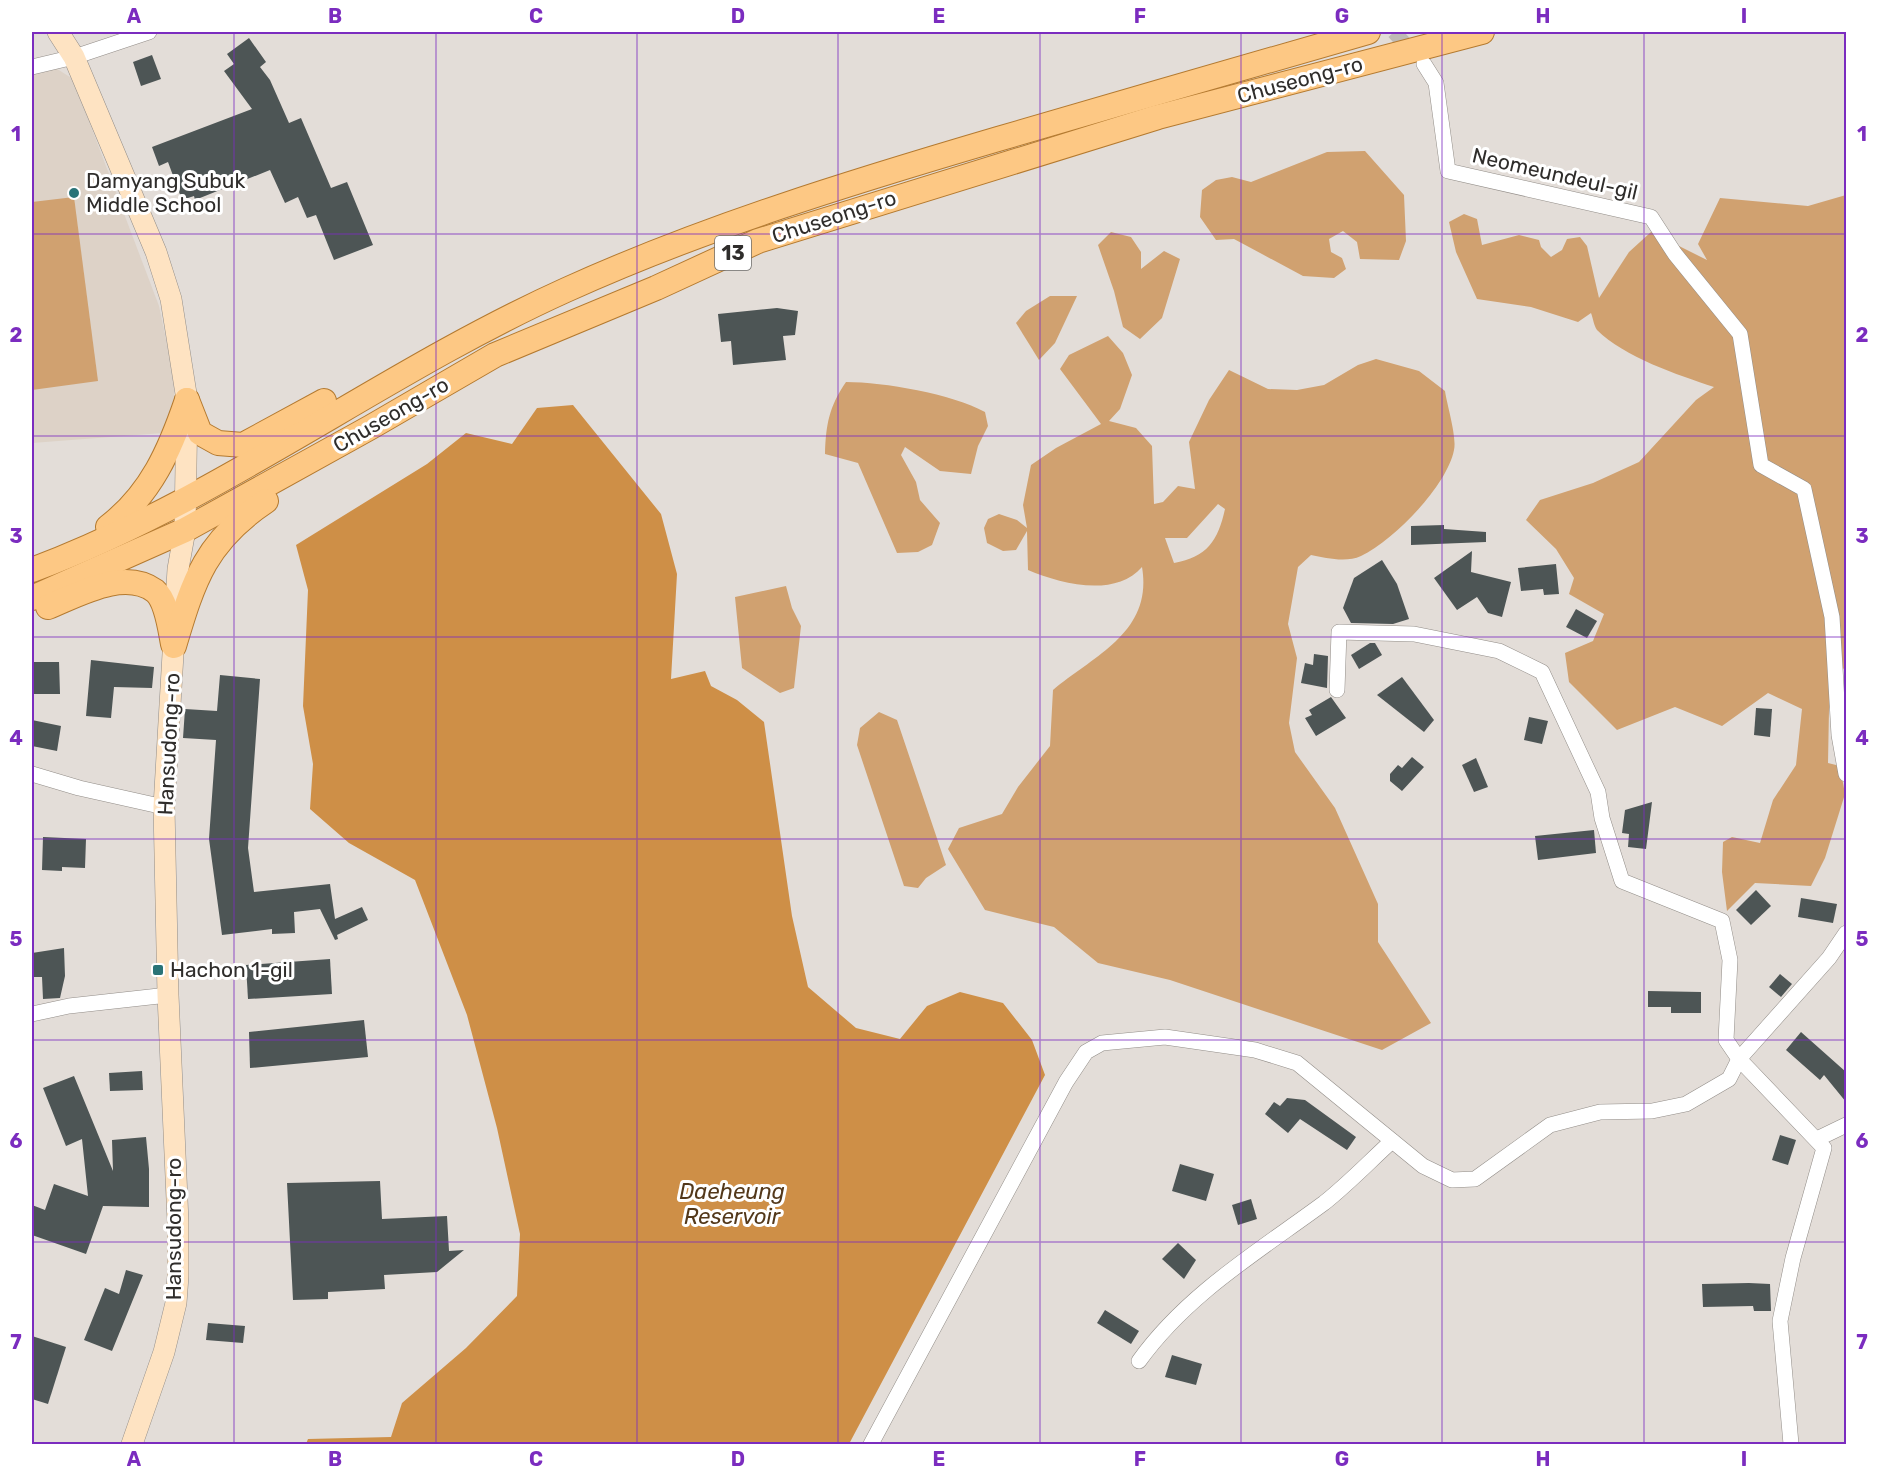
<svg xmlns="http://www.w3.org/2000/svg" width="1878" height="1476" viewBox="0 0 1878 1476" font-family="Rubik,sans-serif">
<rect width="100%" height="100%" fill="#e3ddd8"/>
<path fill="#ddd2c7" d="M54,67L73,79L159,306L174,377V400L163,433L32,443V73Z"/>
<g fill="#d0a170" fill-rule="evenodd">
<path d="M1365,151L1404,195L1406,241L1399,260L1360,259L1357,242L1343,231L1329,239L1331,252L1342,258L1346,269L1334,278L1303,276L1234,239L1216,240L1200,217L1202,190L1216,180L1232,177L1251,182L1327,152Z"/>
<path d="M1846,195V673L1843,668L1829,709L1828,763L1840,766L1845,794L1825,858L1811,886L1755,883L1727,911L1722,872L1723,842L1732,837L1760,843L1773,800L1796,765L1802,709L1768,693L1722,726L1675,707L1617,730L1569,682L1565,653L1593,641L1604,614L1569,594L1574,578L1556,549L1526,520L1540,500L1593,483L1639,462L1696,400L1714,387C1678,375 1624,357 1597,330C1594,326 1593,318 1591,313L1578,322L1531,307L1477,299L1456,252L1449,222L1464,214L1477,219L1482,245L1519,235L1539,240L1541,247L1551,257L1562,250L1567,239L1580,237L1587,246L1599,298L1629,252L1651,232L1707,260L1698,244L1720,198L1808,206Z"/>
<path d="M74,197L98,381L32,390V202Z"/>
<path d="M1111,232L1131,237L1141,252V269L1164,251L1180,259L1162,318L1140,339L1123,327L1114,291L1098,245Z"/>
<path d="M1050,296H1077L1055,343L1039,360L1016,323L1026,311Z"/>
<path d="M1108,336L1123,353L1132,375L1120,409L1109,421L1136,428L1152,446L1154,504L1163,502L1178,486L1195,489L1189,442L1209,400L1229,370L1268,389L1297,390L1324,385L1358,365L1376,359L1419,371L1445,391C1447,405 1457,437 1454,450C1447,486 1394,540 1361,556C1346,563 1326,558 1311,555L1298,567L1288,624L1297,658L1289,723L1295,752L1335,808L1378,904V942L1431,1023L1382,1050L1170,980L1098,963L1054,927L985,910L948,849L959,828L1002,814L1018,787L1050,746L1053,690C1095,655 1153,632 1142,567C1115,598 1061,584 1028,570L1027,531L1016,550L1003,551L987,543L984,528L988,519L999,514L1017,520L1027,528L1023,505L1031,465L1056,448L1101,424L1060,369L1069,355ZM1218,504L1225,509C1218,541 1207,557 1174,563L1165,538H1187Z"/>
<path d="M846,382C884,382 952,394 985,412L988,426L978,446L971,474L940,471L905,447L901,455L916,482L920,500L940,523L932,545L918,552L897,553L858,463L825,454C826,424 829,407 846,382Z"/>
<path d="M786,586L792,608L801,626L794,688L780,693L742,668L735,597Z"/>
<path d="M879,712L897,720L946,865L926,878L918,888L904,886L857,745L860,728Z"/>
</g>
<path fill="#ce8f47" d="M573,405L661,514L677,574L671,679L705,671L711,686L737,700L764,722L792,916L808,987L856,1028L900,1039L927,1006L960,992L1003,1003L1032,1040L1045,1075L849,1444H306L308,1439L391,1437L402,1403L466,1348L517,1296L520,1234L497,1128L467,1015L415,880L349,843L310,809L313,764L303,706L308,590L296,545L427,464L466,433L512,444L537,408Z"/>
<g fill="#4d5555">
<path d="M249,38L266,62L260,67L270,80L289,123L301,118L331,188L347,182L373,245L334,260L316,215L307,218L298,197L285,203L270,170L195,200L194,196L182,200L168,162L159,166L152,147L252,109L224,71L234,64L227,54Z"/>
<path d="M152,55L161,79L141,86L133,62Z"/>
<path d="M777,308L798,311L795,335L783,336L786,360L733,365L731,341L721,342L718,314Z"/>
<path d="M1444,525V529L1486,532V542L1411,545V526Z"/>
<path d="M1472,551L1471,572L1511,582L1502,617L1488,613L1477,597L1457,610L1434,578Z"/>
<path d="M1382,560L1397,584L1409,619L1393,624L1351,623L1343,608L1354,578Z"/>
<path d="M1556,564L1559,594L1544,595L1543,589L1521,591L1518,568Z"/>
<path d="M1576,609L1597,621L1587,638L1566,627Z"/>
<path d="M1370,643H1375L1382,655L1359,669L1351,655Z"/>
<path d="M1314,654L1328,656L1327,688L1301,683L1305,663L1313,665Z"/>
<path d="M91,660L154,667L152,688L114,687L111,718L86,716Z"/>
<path d="M32,662H59L60,694H32Z"/>
<path d="M220,675L260,679L248,848L254,892L330,884L335,919L362,907L368,920L337,935L338,939L335,940L320,909L294,912L295,933L272,934V929L222,935L209,839L216,740L183,738L185,709L217,711Z"/>
<path d="M1402,677L1434,720L1424,732L1377,695Z"/>
<path d="M1331,697L1346,718L1316,736L1305,718L1312,715L1309,710Z"/>
<path d="M1756,708L1772,709L1770,737L1754,735Z"/>
<path d="M1529,717L1548,721L1542,744L1524,740Z"/>
<path d="M32,720L61,726L57,751L32,746Z"/>
<path d="M1412,757L1424,767L1402,791L1390,781V774L1398,765L1402,768Z"/>
<path d="M1476,758L1488,787L1474,792L1462,765Z"/>
<path d="M1652,802L1646,849L1628,847L1629,834L1622,833L1625,810Z"/>
<path d="M1594,830L1596,853L1538,860L1535,836Z"/>
<path d="M43,837L86,839L85,868L62,867V871L42,870Z"/>
<path d="M1756,890L1771,906L1751,925L1736,910Z"/>
<path d="M1801,898L1837,904L1833,923L1798,917Z"/>
<path d="M64,948L65,976L60,998L43,999L42,977H32V953Z"/>
<path d="M330,959L332,994L248,999L246,965Z"/>
<path d="M1780,974L1792,984L1781,997L1769,987Z"/>
<path d="M1648,991L1701,992V1013H1671V1007H1648Z"/>
<path d="M364,1020L368,1057L250,1068L249,1032Z"/>
<path d="M1801,1032L1846,1072V1102L1824,1075L1820,1080L1786,1050Z"/>
<path d="M142,1071L143,1090L110,1091L109,1073Z"/>
<path d="M74,1076L113,1171L112,1140L146,1137L149,1169V1207L103,1206L86,1254L32,1235V1205L45,1210L54,1184L88,1196L82,1139L66,1146L43,1088Z"/>
<path d="M1287,1098L1305,1100L1356,1137L1347,1150L1300,1119L1288,1133L1265,1114L1274,1102L1280,1106Z"/>
<path d="M1780,1135L1796,1140L1788,1165L1772,1160Z"/>
<path d="M1180,1164L1214,1174L1206,1201L1172,1191Z"/>
<path d="M380,1181L382,1219L447,1216L449,1251L464,1250L437,1272L384,1275L385,1289L328,1292V1299L293,1300L287,1183Z"/>
<path d="M1251,1199L1257,1219L1238,1225L1232,1205Z"/>
<path d="M1178,1243L1196,1260L1184,1279L1162,1259Z"/>
<path d="M126,1270L143,1275L112,1351L84,1340L105,1288L119,1294Z"/>
<path d="M1749,1283L1770,1284L1771,1311H1754L1753,1306L1703,1307L1702,1284Z"/>
<path d="M1105,1310L1139,1331L1131,1344L1097,1323Z"/>
<path d="M208,1323L245,1326L243,1343L206,1340Z"/>
<path d="M32,1336L66,1347L48,1404L32,1399Z"/>
<path d="M1172,1355L1202,1364L1196,1385L1165,1377Z"/>
</g>
<g fill="none" stroke-linecap="round" stroke-linejoin="round">
<path stroke="#bfbab5" stroke-width="15" stroke-dasharray="15 8" stroke-linecap="butt" d="M1394,32L1416,56"/>
<defs>
<g id="street">
<path d="M1424,64L1436,83L1448,171L1651,217L1675,254L1740,334L1761,465L1804,489L1832,617L1839,735L1846,774"/>
<path d="M32,67L74,57L149,32"/>
<path d="M1337,690L1339,632L1414,634L1499,651L1542,672L1598,792L1602,818L1622,881L1722,921L1730,960L1726,1040L1739,1059L1824,1148L1793,1258L1780,1321L1791,1444"/>
<path d="M32,774L79,788L164,807"/>
<path d="M32,1014L69,1006L168,995"/>
<path d="M1817,1139L1846,1125"/>
<path d="M1139,1361C1187,1294 1259,1251 1324,1203C1348,1184 1370,1161 1392,1141"/>
<path d="M871,1444L1066,1082L1086,1052L1102,1043L1165,1037L1255,1050L1297,1063L1423,1166L1452,1180L1475,1179L1550,1125L1600,1112L1652,1111L1686,1104L1729,1079L1739,1059L1829,958L1846,933"/>
</g>
<path id="secondary" d="M58,32L74,57L156,252L171,299L187,400L185,530L178,569L164,807L168,995L178,1222V1276L176,1303L164,1352L132,1444"/>
<g id="primary">
<path d="M187,400L200,433L218,443L243,445L324,401"/>
<path d="M108,527C151,494 170,450 187,400"/>
<path d="M32,570C221,499 382,373 566,290C705,227 852,182 998,139C1121,103 1245,67 1368,32"/>
<path d="M32,598L185,530L371,427L495,355L656,288L758,241L1158,117L1482,32"/>
<path d="M48,607C78,595 124,568 155,591C167,601 170,629 173,644"/>
<path d="M174,646C194,579 206,541 266,501"/>
</g>
</defs>
<use href="#street" stroke="#928d88" stroke-width="16"/>
<use href="#secondary" stroke="#928d88" stroke-width="22"/>
<use href="#primary" stroke="#b47a30" stroke-width="26"/>
<use href="#street" stroke="#fff" stroke-width="15"/>
<use href="#secondary" stroke="#fee3c2" stroke-width="21"/>
<use href="#primary" stroke="#fdc884" stroke-width="24"/>
</g>
<path fill="none" stroke="#7b2cbf" stroke-width="1.5" stroke-opacity="0.55" d="M234,32V1444M436,32V1444M637,32V1444M838,32V1444M1040,32V1444M1241,32V1444M1442,32V1444M1644,32V1444M32,234H1846M32,436H1846M32,637H1846M32,839H1846M32,1040H1846M32,1242H1846"/>
<g fill="#297377" stroke="#fff" stroke-width="2">
<circle cx="74" cy="193" r="6"/>
<rect x="152" y="964" width="12" height="12" rx="3"/>
</g>
<g text-anchor="middle" stroke-width="6" stroke-linejoin="round" paint-order="stroke">
<rect fill="#fff" stroke="#6d6c6b" stroke-width="1.5" x="715" y="236" width="36" height="34" rx="4.5"/>
<g font-size="20" font-weight="bold" fill="#2f2d2b">
<text x="733" y="260">13</text>
</g>
<g font-size="21" fill="#2f2d2b" stroke="#fff">
<text transform="translate(1300 80) rotate(-15)" y="7">Chuseong-ro</text>
<text transform="translate(1555 174) rotate(13)" y="7">Neomeundeul-gil</text>
<text transform="translate(834 217) rotate(-18)" y="7">Chuseong-ro</text>
<text transform="translate(391 415) rotate(-30)" y="7">Chuseong-ro</text>
<text transform="translate(169 744) rotate(-87)" y="7">Hansudong-ro</text>
<text transform="translate(174 1229) rotate(-90)" y="7">Hansudong-ro</text>
</g>
<g font-size="21" fill="#2f2d2b" stroke="#fff" text-anchor="start">
<text x="86" y="188">Damyang Subuk<tspan x="86" dy="24">Middle School</tspan></text>
<text x="170" y="977">Hachon 1-gil</text>
</g>
<g font-size="22" font-style="italic" fill="#53381a" stroke="#fff">
<text x="732" y="1199">Daeheung<tspan x="732" dy="25">Reservoir</tspan></text>
</g>
</g>
<rect width="1878" height="1476" fill="none" stroke="#ffffff" stroke-width="66"/>
<rect x="33" y="33" width="1812" height="1410" fill="none" stroke="#7b2cbf" stroke-width="2"/>
<g font-size="20" text-anchor="middle" font-weight="bold" fill="#7b2cbf">
<text x="134" y="23">A</text>
<text x="335" y="23">B</text>
<text x="536" y="23">C</text>
<text x="738" y="23">D</text>
<text x="939" y="23">E</text>
<text x="1140" y="23">F</text>
<text x="1342" y="23">G</text>
<text x="1543" y="23">H</text>
<text x="1744" y="23">I</text>
<text x="16" y="141">1</text>
<text x="1862" y="141">1</text>
<text x="16" y="342">2</text>
<text x="1862" y="342">2</text>
<text x="16" y="543">3</text>
<text x="1862" y="543">3</text>
<text x="16" y="745">4</text>
<text x="1862" y="745">4</text>
<text x="16" y="946">5</text>
<text x="1862" y="946">5</text>
<text x="16" y="1148">6</text>
<text x="1862" y="1148">6</text>
<text x="16" y="1349">7</text>
<text x="1862" y="1349">7</text>
<text x="134" y="1466">A</text>
<text x="335" y="1466">B</text>
<text x="536" y="1466">C</text>
<text x="738" y="1466">D</text>
<text x="939" y="1466">E</text>
<text x="1140" y="1466">F</text>
<text x="1342" y="1466">G</text>
<text x="1543" y="1466">H</text>
<text x="1744" y="1466">I</text>
</g>
</svg>
